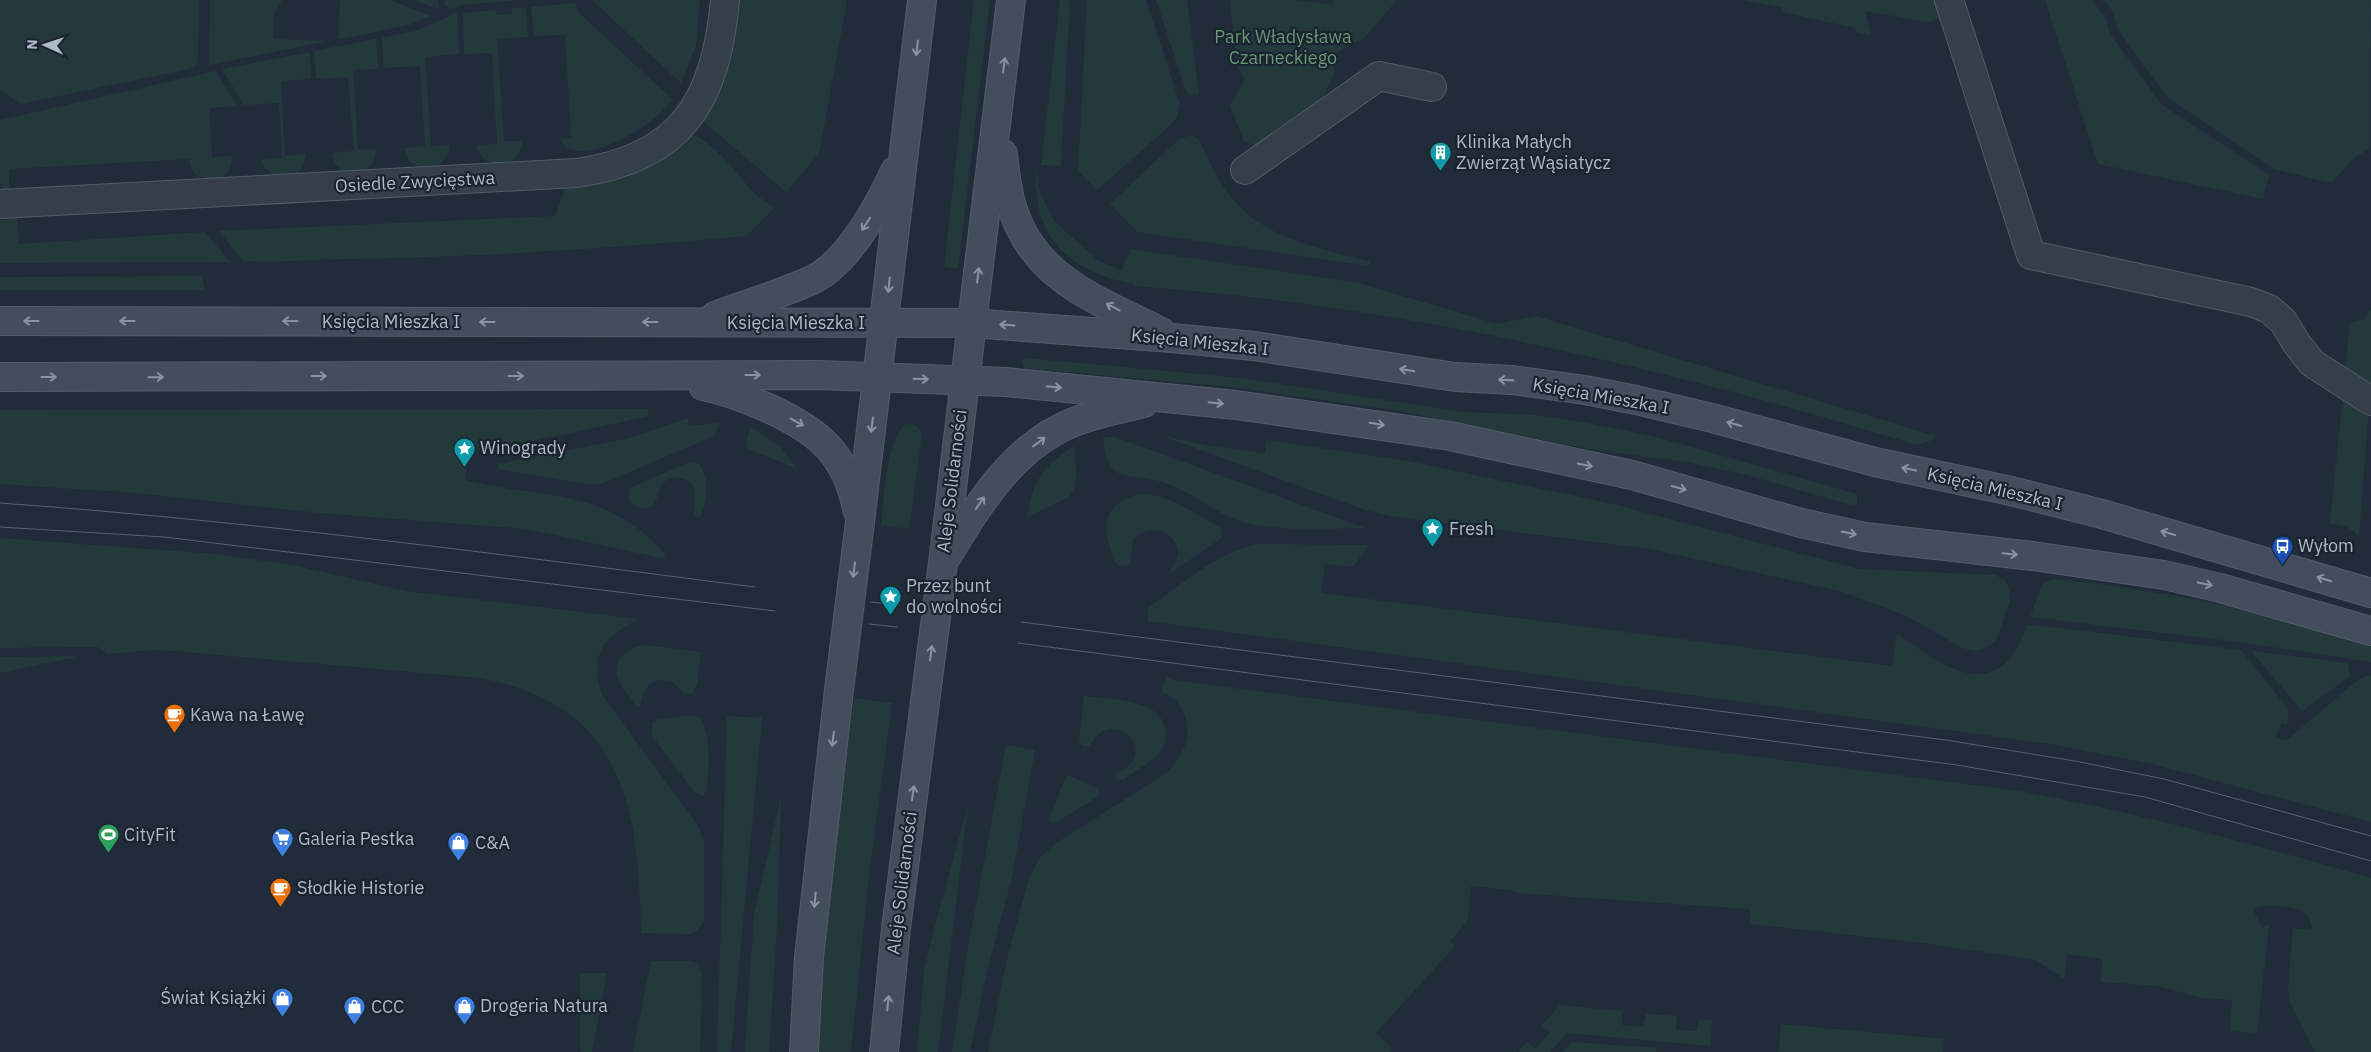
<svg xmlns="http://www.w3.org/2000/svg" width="2371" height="1052" viewBox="0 0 2371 1052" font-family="'IBM Plex Sans',sans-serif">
<rect width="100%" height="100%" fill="#212c3b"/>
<g fill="#23393c">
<path d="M0,0H199L198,62L194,67L184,70L21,104L0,90Z"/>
<path d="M210,0H282L274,12L273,39L328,41L209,65Z"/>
<path d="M340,0H390L431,16L412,24L338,40Z"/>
<path d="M414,0H438L439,8H435Z"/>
<path d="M445,0H521L461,5L450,9L445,5Z"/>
<path d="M592,0H700L696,45L681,83Z"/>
<path d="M738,0H847L819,154L786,192L703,121L727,69L733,42Z"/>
<path d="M974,0H990L958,269L944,267Z"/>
<path d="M1060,0H1070L1061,163L1060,166L1041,165Z"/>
<path d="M1087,0H1146L1180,104L1177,117L1168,127L1097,190L1078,171Z"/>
<path d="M1156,0H1187L1199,94L1196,96L1189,95L1186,91Z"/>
<path d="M1230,0H1296L1332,5L1333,0H1397L1364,38L1331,55L1335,71L1319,106L1256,146L1244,141L1230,106L1245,79L1236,65Z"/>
<path d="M1745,0H1936L1942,18L1928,22L1865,11L1871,35L1857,32L1855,28L1782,12V8Z"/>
<path d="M2045,0H2092L2106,19L2110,34L2162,105L2269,175L2263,199L2098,164Z"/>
<path d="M2104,0H2371L2369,149L2355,157L2331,183L2274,169L2168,98L2118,30L2113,12Z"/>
<path d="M575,3L579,13L672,99C656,124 596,162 566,148L560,139L571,138L565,35L534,36L531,7Z"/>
<path d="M512,8H526L528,37L497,39L504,141H523C518,170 485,173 476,145L497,144L492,53L464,54L463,13L496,10L497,15L512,14Z"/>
<path d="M457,13L459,54L425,57L431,146L450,145C447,166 426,177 409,161L404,148L425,146L420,66L384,68L382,38L415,31Z"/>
<path d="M376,39L378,69L353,70L358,150L376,149C375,169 362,174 344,172L334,163L332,153L354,151L348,77L316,79L314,51Z"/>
<path d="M310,52L311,79L281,81L285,156L306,154L304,164L298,173L273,175L265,168L261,160L282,158L279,103L244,105L222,69Z"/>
<path d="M216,71L237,106L209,108L212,157L233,156L228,172L220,180C204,180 191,178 189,159L9,169V191L2,190L0,183V120Z"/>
<path d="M692,134C711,142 735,169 747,185C753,194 765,201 774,208L746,236C614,248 481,257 349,259C314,259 278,263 243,261L219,231L555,216L565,188C602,183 633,175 665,156C675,150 683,138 692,134Z"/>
<path d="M1191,135L1199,140C1210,163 1222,190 1241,208C1274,241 1326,249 1370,262L1369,266L1138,232L1110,204L1179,139Z"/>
<path d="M1035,167L1040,193L1054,221L1098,260L1122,271L1130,249L1359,283L1497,324L1536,316L1936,436L1930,441L1917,445C1662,367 1400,305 1134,286V284C1098,278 1058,260 1044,224C1036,206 1036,186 1035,167Z"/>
<path d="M17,218L19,244L205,232L230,262L0,263V220Z"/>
<path d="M202,276L205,290H0V277Z"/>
<path d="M2371,309V388L2345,372L2350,322L2365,319Z"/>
<path d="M1026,358L1241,378L1463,412L1536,415L1594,424L1660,438L1857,494V504L1851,505L1747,475L1686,462L1588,449L1401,411L1240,388L1024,368L1022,360Z"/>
<path d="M2343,395L2369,409L2359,535L2347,527L2330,523Z"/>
<path d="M647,409L649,416L510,446H469L465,480C544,500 606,486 666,555L662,558L526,529L320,513L137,493L0,484V410Z"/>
<path d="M688,418L689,426L719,423L717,431L712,437L604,483L592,485L498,469V464L630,438Z"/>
<path d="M906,424C915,424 919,426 922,434L909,529L881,525C884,500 886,438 906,424Z"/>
<path d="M751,427L781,447L797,469L747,448L746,442Z"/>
<path d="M1162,436L1211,446L1265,453L1266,440L1408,461L1613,504L1859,569L1995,575L2005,580L2009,589L2010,601L1997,639L1988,647L1976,651L1962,648L1907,616L1840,591L1650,549L1390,516L1365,510Z"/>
<path d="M1103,437H1115L1365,528C1329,528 1277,532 1243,522C1216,514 1194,493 1168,484C1131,470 1107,489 1103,437Z"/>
<path d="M1074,446C1075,462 1080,484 1069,497L1027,517C1033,481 1043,466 1074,446Z"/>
<path d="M690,462L699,464C710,479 707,499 701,516L698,518L694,515L695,489C688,476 670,472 661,486C656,495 659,501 650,508H639L629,502V490L632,487Z"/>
<path d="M1138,494C1169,493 1193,513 1219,527L1222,530V538L1170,573C1171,567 1177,562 1178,555C1180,539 1161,526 1146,531C1141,533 1137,537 1133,540L1130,563L1128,566L1119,565C1112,562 1112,555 1110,548C1102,518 1108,504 1138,494Z"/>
<path d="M0,538L215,554L293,565L405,591L640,619C603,636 589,654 602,695L699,827L704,842V921L698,930L691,934L641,933C639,807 624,705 480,678L186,652L153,650L107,654L98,647L0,648Z"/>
<path d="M1259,544L1369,545L1353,567L1325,564L1321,593L1892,666L1897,634C1926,652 1968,691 2002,666C2015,657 2021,640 2027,626L2034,625L2241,650L2289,710L2287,725L2281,723L2276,738L2286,741L2355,682L2368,675L2371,676V822L2152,764L2051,744L1148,621V608C1182,585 1217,551 1259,544Z"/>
<path d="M2053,579C2161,589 2267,612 2371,645V662L2239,642L2030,617L2042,585Z"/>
<path d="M646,645L701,652L697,684L692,694H685L672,681L657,680L650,684L644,691L640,707L636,706C631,698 624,691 620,683C609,662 626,647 646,645Z"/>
<path d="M2251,651L2348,663L2350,676L2302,711Z"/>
<path d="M0,657L71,656L77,657L0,673Z"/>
<path d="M1167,677L1172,680L2026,792C2143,814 2257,845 2371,878V1052H2315L2289,1000L2288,988L2293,928L2313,930L2309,917L2303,911C2285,905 2271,903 2253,909L2262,928L2269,925L2257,1033L2230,1031L2232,1000L2202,998L2158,986L2101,982L2102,959L2067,954L2064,979L2036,960L1923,943L1751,924L1749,909L1518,893L1511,890L1471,886L1468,920L1450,941L1455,946L1376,1033L1391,1047L1392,1052H988L1008,955L1029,878L1041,856L1058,842L1165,774C1186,756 1197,725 1177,702C1173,697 1166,694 1161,691Z"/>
<path d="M1084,696C1107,699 1161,698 1165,729C1166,737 1165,746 1160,752C1151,763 1134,771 1123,780L1116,779V774C1122,770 1130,767 1134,759C1142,742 1123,725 1106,730C1098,732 1094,740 1089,746H1082L1079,738Z"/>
<path d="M854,698L892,703L869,875L851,1052H816L825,929Z"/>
<path d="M688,715L699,717C713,737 708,767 707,790L703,796L695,793L652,736V723L656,720Z"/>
<path d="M727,716L762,718L731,1052H717Z"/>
<path d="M1006,745L1035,750L1012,877L989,964L970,1052H952L968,948Z"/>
<path d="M1068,775L1099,789V796L1052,825L1049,820L1065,778Z"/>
<path d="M781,797L777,925L769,1052H745L754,914Z"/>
<path d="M968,805L938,1052H917L924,971L936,922Z"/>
<path d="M651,961H690L698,964L702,973L700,1052H633Z"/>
<path d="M580,973H607L592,1052H581L580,1050Z"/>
<path d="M1560,1005L1622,1011V1025L1643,1027L1646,1014L1677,1016L1676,1030L1697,1031L1699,1019L1712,1020L1711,1046L1567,1033L1550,1052H1518L1527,1042L1535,1049L1550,1032L1541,1026Z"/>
<path d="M1781,1024L1944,1039L1943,1052H1779Z"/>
<path d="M1572,1042L1657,1048L1656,1052H1562Z"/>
</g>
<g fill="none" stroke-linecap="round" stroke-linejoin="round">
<defs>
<g id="street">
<path d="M1949,0L2031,255L2251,302L2269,309L2283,321L2297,344L2312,363L2371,401"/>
<path d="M1245,170L1379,76L1432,87"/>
<path d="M0,204L577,173C682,158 716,101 725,0"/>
</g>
<g id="secondary">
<path d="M1003,154C1005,173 1007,192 1013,210C1036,281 1101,301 1161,332"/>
<path d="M715,316C747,304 781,294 812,280C848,263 879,206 895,171"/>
<path d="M0,321L971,323L1172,338L1254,346L1455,377L1512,380L1585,390L1636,400L1712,418L1875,462L2011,491L2102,514L2371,593"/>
<path d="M0,377L818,375L1006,382L1236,405L1450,436L1632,475L1801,523L1865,537L2033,556L2164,575L2220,588L2371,631"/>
<path d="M703,386C728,391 744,398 768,408C818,431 846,453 857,509"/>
<path d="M860,522L922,0"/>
<path d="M947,556C979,504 1013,446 1074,422C1096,413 1121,409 1144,403"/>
<path d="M943,563L1011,0"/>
<path d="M804,1052L809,957L839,690"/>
<path d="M884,1052L896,928L925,702"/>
</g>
</defs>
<use href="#street" stroke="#535c69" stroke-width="30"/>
<use href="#secondary" stroke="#535c69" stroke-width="30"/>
<use href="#street" stroke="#353e4b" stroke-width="28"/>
<use href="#secondary" stroke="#434d5e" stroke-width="28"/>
<g stroke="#576272" stroke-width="1">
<path d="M0,503C253,521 504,555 755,587"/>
<path d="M0,527L164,537L775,611"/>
<path d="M871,602L899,605"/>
<path d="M1021,622L1946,740L2075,761L2164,779L2371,836"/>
<path d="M869,624L897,627"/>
<path d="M1018,643L1957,765L2145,797L2371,861"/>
</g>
<defs>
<g id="secondary-bridge">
<path d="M839,690L860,522"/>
<path d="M925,702L943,563"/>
</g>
</defs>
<use href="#secondary-bridge" stroke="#535c69" stroke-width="30" stroke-linecap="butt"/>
<use href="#secondary-bridge" stroke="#434d5e" stroke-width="28"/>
</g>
<defs><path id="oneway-shaft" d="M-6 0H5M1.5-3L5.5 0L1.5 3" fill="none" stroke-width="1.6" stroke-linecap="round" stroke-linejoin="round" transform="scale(1.25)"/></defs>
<g stroke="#8a93a2">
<use href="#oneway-shaft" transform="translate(917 48) rotate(97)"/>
<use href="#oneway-shaft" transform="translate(1004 65) rotate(-83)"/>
<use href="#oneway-shaft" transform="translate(866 224) rotate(124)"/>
<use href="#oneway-shaft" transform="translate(978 275) rotate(-83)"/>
<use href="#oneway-shaft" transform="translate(889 285) rotate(96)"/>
<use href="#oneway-shaft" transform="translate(1113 307) rotate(-153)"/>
<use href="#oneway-shaft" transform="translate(31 321) rotate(-180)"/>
<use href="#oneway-shaft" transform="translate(127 321) rotate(-180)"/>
<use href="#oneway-shaft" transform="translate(290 321) rotate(-180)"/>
<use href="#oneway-shaft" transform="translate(487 322) rotate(-180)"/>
<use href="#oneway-shaft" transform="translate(650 322) rotate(-180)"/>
<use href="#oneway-shaft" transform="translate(1007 325) rotate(-176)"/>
<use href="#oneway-shaft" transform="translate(1407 370) rotate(-171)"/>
<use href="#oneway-shaft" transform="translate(753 375)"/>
<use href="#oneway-shaft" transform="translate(319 376)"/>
<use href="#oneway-shaft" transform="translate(516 376)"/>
<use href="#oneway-shaft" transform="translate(49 377)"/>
<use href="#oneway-shaft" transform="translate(156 377) rotate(-1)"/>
<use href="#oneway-shaft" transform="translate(921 379) rotate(2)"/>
<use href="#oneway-shaft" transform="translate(1506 380) rotate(-178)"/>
<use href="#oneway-shaft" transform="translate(1054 387) rotate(6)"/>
<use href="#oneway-shaft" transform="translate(1216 403) rotate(6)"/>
<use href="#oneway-shaft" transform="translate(797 422) rotate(29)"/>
<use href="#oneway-shaft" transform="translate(1377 424) rotate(9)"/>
<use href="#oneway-shaft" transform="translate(1734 424) rotate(-164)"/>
<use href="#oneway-shaft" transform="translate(872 425) rotate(97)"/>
<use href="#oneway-shaft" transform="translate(1039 442) rotate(-36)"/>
<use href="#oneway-shaft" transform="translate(1585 465) rotate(12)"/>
<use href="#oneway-shaft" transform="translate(1909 469) rotate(-168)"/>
<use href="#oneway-shaft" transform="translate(1679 488) rotate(16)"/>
<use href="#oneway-shaft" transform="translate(980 503) rotate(-55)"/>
<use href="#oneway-shaft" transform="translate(1849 533) rotate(12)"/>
<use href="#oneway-shaft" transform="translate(2168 533) rotate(-164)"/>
<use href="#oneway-shaft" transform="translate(2010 554) rotate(6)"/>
<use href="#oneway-shaft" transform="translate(854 570) rotate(97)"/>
<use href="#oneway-shaft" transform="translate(2324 579) rotate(-163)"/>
<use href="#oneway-shaft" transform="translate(2205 584) rotate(12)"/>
<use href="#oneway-shaft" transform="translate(931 653) rotate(-83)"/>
<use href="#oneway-shaft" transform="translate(833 739) rotate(97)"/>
<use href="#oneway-shaft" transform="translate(913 793) rotate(-82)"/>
<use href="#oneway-shaft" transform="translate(815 900) rotate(96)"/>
<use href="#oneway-shaft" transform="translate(888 1003) rotate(-84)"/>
</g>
<defs>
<symbol id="building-pin" viewBox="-11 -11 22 30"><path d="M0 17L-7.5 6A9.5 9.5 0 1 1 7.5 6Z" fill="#0f9aa8" stroke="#1a232f"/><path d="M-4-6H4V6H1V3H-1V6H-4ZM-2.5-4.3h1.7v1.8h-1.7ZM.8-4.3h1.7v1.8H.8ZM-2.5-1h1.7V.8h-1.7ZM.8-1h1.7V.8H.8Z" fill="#fff"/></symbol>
<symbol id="sight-pin" viewBox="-11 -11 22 30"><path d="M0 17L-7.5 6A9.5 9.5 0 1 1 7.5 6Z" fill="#0f9aa8" stroke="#1a232f"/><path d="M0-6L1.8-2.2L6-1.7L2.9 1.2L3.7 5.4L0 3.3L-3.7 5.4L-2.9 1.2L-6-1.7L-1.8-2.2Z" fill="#fff"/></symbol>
<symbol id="bus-pin" viewBox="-11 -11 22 30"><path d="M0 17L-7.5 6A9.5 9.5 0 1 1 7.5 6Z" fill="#1a4fb4" stroke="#1a232f"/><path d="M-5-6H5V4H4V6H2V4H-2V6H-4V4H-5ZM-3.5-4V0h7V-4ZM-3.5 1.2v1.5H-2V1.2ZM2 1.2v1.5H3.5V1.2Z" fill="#fff"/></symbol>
<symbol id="cafe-pin" viewBox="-11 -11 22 30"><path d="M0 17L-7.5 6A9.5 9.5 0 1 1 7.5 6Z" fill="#e8710a" stroke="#1a232f"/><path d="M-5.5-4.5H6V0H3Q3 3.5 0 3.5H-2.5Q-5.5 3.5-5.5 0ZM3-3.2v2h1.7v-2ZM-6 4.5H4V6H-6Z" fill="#fff"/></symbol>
<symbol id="stadium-pin" viewBox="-11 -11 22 30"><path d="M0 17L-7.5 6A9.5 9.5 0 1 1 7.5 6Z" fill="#2e9e5b" stroke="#1a232f"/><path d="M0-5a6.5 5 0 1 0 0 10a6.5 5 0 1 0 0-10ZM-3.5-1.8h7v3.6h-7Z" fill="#fff"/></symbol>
<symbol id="supermarket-pin" viewBox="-11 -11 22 30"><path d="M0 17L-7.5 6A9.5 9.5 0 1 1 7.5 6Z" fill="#3f7fe0" stroke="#1a232f"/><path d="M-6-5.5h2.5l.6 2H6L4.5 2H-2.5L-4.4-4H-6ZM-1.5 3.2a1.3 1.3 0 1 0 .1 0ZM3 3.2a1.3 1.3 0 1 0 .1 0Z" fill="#fff"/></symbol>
<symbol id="shop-pin" viewBox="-11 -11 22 30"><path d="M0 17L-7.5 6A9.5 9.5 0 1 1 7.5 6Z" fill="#3f7fe0" stroke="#1a232f"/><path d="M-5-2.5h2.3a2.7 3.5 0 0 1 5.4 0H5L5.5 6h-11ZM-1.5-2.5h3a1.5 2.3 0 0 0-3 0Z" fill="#fff"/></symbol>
</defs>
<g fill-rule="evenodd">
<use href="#building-pin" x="1428" y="140" width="25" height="34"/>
<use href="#sight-pin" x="452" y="436" width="25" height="34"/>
<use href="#sight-pin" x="1420" y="516" width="25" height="34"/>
<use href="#bus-pin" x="2270" y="534" width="25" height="34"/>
<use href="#sight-pin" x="878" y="584" width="25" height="34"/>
<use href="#cafe-pin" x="162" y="702" width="25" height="34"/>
<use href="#stadium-pin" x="96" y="822" width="25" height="34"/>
<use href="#supermarket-pin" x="270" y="826" width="25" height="34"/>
<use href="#shop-pin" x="446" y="830" width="25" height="34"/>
<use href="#cafe-pin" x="268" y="876" width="25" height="34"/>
<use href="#shop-pin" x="270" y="986" width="25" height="34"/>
<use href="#shop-pin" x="452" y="994" width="25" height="34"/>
<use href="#shop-pin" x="342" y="994" width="25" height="34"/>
</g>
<g text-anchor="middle" stroke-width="4.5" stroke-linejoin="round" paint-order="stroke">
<g font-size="18" fill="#669872" stroke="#1a232f">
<text x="1283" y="43">Park Władysława<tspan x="1283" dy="21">Czarneckiego</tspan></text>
</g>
<g font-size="18" fill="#b0b9c7" stroke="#1a232f" text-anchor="start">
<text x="1456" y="148">Klinika Małych<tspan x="1456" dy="21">Zwierząt Wąsiatycz</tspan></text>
<text x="480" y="454">Winogrady</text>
<text x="1449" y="535">Fresh</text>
<text x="2298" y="552">Wyłom</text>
<text x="906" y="592">Przez bunt<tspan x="906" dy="21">do wolności</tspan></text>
<text x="190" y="721">Kawa na Ławę</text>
<text x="124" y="841">CityFit</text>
<text x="298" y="845">Galeria Pestka</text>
<text x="475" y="849">C&amp;A</text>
<text x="297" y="894">Słodkie Historie</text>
<text x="266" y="1004" text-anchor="end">Świat Książki</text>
<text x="480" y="1012">Drogeria Natura</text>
<text x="371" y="1013">CCC</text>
</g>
<g font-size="18" fill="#b0b9c7" stroke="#1a232f">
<text transform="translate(415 182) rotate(-3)" y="6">Osiedle Zwycięstwa</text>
<text x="391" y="328">Księcia Mieszka I</text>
<text x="796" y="329">Księcia Mieszka I</text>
<text transform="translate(1200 342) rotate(6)" y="6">Księcia Mieszka I</text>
<text transform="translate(1601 396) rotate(10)" y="6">Księcia Mieszka I</text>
<text transform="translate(952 481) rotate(-83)" y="6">Aleje Solidarności</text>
<text transform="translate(1995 489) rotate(13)" y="6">Księcia Mieszka I</text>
<text transform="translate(902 883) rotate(-83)" y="6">Aleje Solidarności</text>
</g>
</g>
<g transform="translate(45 45) rotate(273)" stroke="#1a232f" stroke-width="4" paint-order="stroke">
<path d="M0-4L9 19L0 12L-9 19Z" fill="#b0b9c7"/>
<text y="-8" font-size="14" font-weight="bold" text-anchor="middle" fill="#b0b9c7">N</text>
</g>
</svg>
